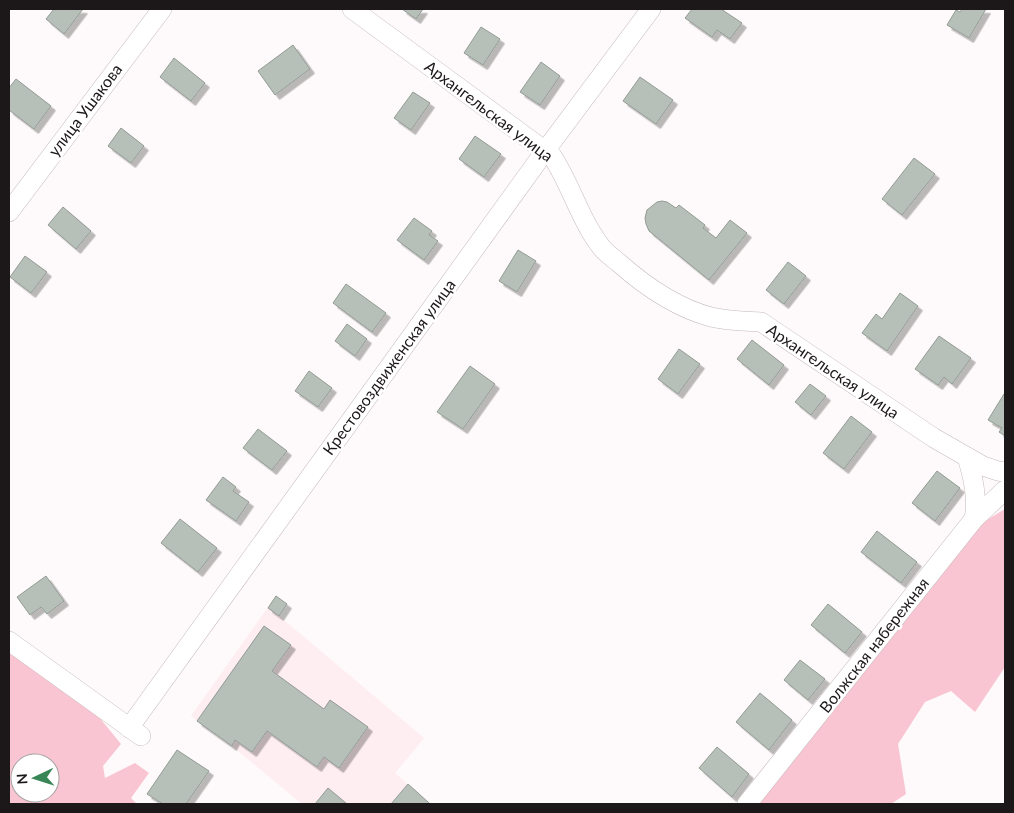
<svg xmlns="http://www.w3.org/2000/svg" width="1014" height="813" viewBox="0 0 1014 813" font-family="Lato,sans-serif">
<defs>
<filter id="shadow"><feDropShadow dx="4.5" dy="4.5" stdDeviation="0" flood-color="#0004"/></filter>
</defs>
<rect width="100%" height="100%" fill="#fef9fa"/>
<path fill="#feedf1" d="M276,596L287,604L279,616L424,738L395,773L429,803L428,804H302L232,746L191,716Z"/>
<g fill="#fac5d2" fill-rule="evenodd">
<path d="M1005,509V667L975,712L951,691L925,702L898,744L906,794L891,804H757L975,527Z"/>
<path d="M9,645L85,700L121,744L103,766L105,778L135,763L149,773L131,798L137,804H9ZM20,763H50V793H20Z"/>
</g>
<g fill="#b6bfb8" stroke="#929b94" filter="url(#shadow)">
<path d="M54,9H83L64,34L46,19Z"/>
<path d="M402,9H423L416,19Z"/>
<path d="M692,9H721L742,23L730,39L717,30L712,37L685,18Z"/>
<path d="M962,9H986L969,38L947,25L956,10L960,12Z"/>
<path d="M481,27L500,39L483,65L464,53Z"/>
<path d="M293,45L310,69L275,95L258,71Z"/>
<path d="M174,58L205,83L191,101L160,77Z"/>
<path d="M541,62L560,76L540,105L520,92Z"/>
<path d="M640,77L673,100L656,124L623,101Z"/>
<path d="M16,79L51,106L34,129L9,110V88Z"/>
<path d="M413,92L430,103L411,130L394,118Z"/>
<path d="M121,128L144,146L131,163L108,146Z"/>
<path d="M475,136L501,154L484,177L459,159Z"/>
<path d="M914,158L935,174L902,215L882,199Z"/>
<path d="M662,201L667,202L676,208L679,205L705,225L703,228L716,238L730,220L747,233L709,280L649,231L646,224L645,218L647,210L657,202Z"/>
<path d="M63,207L91,231L76,249L48,225Z"/>
<path d="M414,218L432,231L429,235L438,241L424,260L397,240Z"/>
<path d="M518,250L536,261L517,292L499,281Z"/>
<path d="M25,256L47,272L31,293L10,277Z"/>
<path d="M788,262L806,276L784,304L766,290Z"/>
<path d="M346,284L386,313L372,332L333,303Z"/>
<path d="M900,293L918,306L887,351L862,333L876,314L882,319Z"/>
<path d="M347,324L367,339L355,356L335,341Z"/>
<path d="M939,336L971,358L952,384L944,377L938,385L915,369Z"/>
<path d="M752,340L784,365L769,385L737,359Z"/>
<path d="M679,349L700,364L678,394L658,379Z"/>
<path d="M470,366L495,384L463,429L437,412Z"/>
<path d="M309,371L332,388L318,407L295,391Z"/>
<path d="M810,384L826,396L811,415L795,402Z"/>
<path d="M1004,394H1005V436L999,432L1002,428L988,420Z"/>
<path d="M851,416L872,432L844,469L823,453Z"/>
<path d="M258,429L287,451L272,470L243,448Z"/>
<path d="M937,471L960,488L935,521L912,503Z"/>
<path d="M223,477L236,487L233,491L249,502L236,521L206,500Z"/>
<path d="M180,519L217,548L198,572L161,543Z"/>
<path d="M877,531L917,562L901,583L861,552Z"/>
<path d="M46,576L64,601L47,614L41,607L30,615L17,597Z"/>
<path d="M276,596L287,604L279,616L268,608Z"/>
<path d="M828,604L862,632L845,653L811,625Z"/>
<path d="M264,626L291,645L272,671L324,709L330,700L368,727L339,768L324,757L317,767L267,731L252,752L235,740L232,746L197,721Z"/>
<path d="M800,660L825,679L808,700L784,680Z"/>
<path d="M760,693L792,720L769,750L736,722Z"/>
<path d="M717,747L749,774L732,797L699,768Z"/>
<path d="M177,750L209,771L186,804H163L147,794Z"/>
<path d="M408,784L429,803L428,804H391Z"/>
<path d="M328,788L347,804H315Z"/>
</g>
<g fill="none" stroke-linecap="round" stroke-linejoin="round">
<defs>
<g id="street">
<path d="M352,9L552,156C568,180 576,207 591,232C594,237 598,243 602,248C606,253 613,258 619,263C645,286 677,308 711,317C727,321 744,321 761,322L934,438L983,466L998,471L1005,472"/>
<path d="M9,212L162,9"/>
<path d="M967,457C973,477 978,498 974,519"/>
<path d="M9,641L141,736"/>
<path d="M129,728L545,151L651,9"/>
<path d="M747,804L974,519L1005,490"/>
</g>
</defs>
<use href="#street" stroke="#c5b9bb" stroke-width="20"/>
<use href="#street" stroke="#fff" stroke-width="19"/>
</g>
<g text-anchor="middle" stroke-width="5" stroke-linejoin="round" paint-order="stroke">
<g font-size="16" fill="#1c1819" stroke="#fff">
<text transform="translate(85 110) rotate(-53)" y="6">улица Ушакова</text>
<text transform="translate(489 111) rotate(37)" y="6">Архангельская улица</text>
<text transform="translate(389 367) rotate(-54)" y="6">Крестовоздвиженская улица</text>
<text transform="translate(833 371) rotate(34)" y="6">Архангельская улица</text>
<text transform="translate(874 645) rotate(-52)" y="6">Волжская набережная</text>
</g>
</g>
<rect width="1014" height="813" fill="none" stroke="#1c1819" stroke-width="20"/>
<g transform="translate(35 778) rotate(266)"><circle r="24" fill="#ffffff" stroke="#a4a3a3"/>
<path d="M0-4L9 19L0 12L-9 19Z" fill="#388655"/>
<text y="-8" font-size="14" font-weight="bold" text-anchor="middle" fill="#1c1819">N</text>
</g>
</svg>
